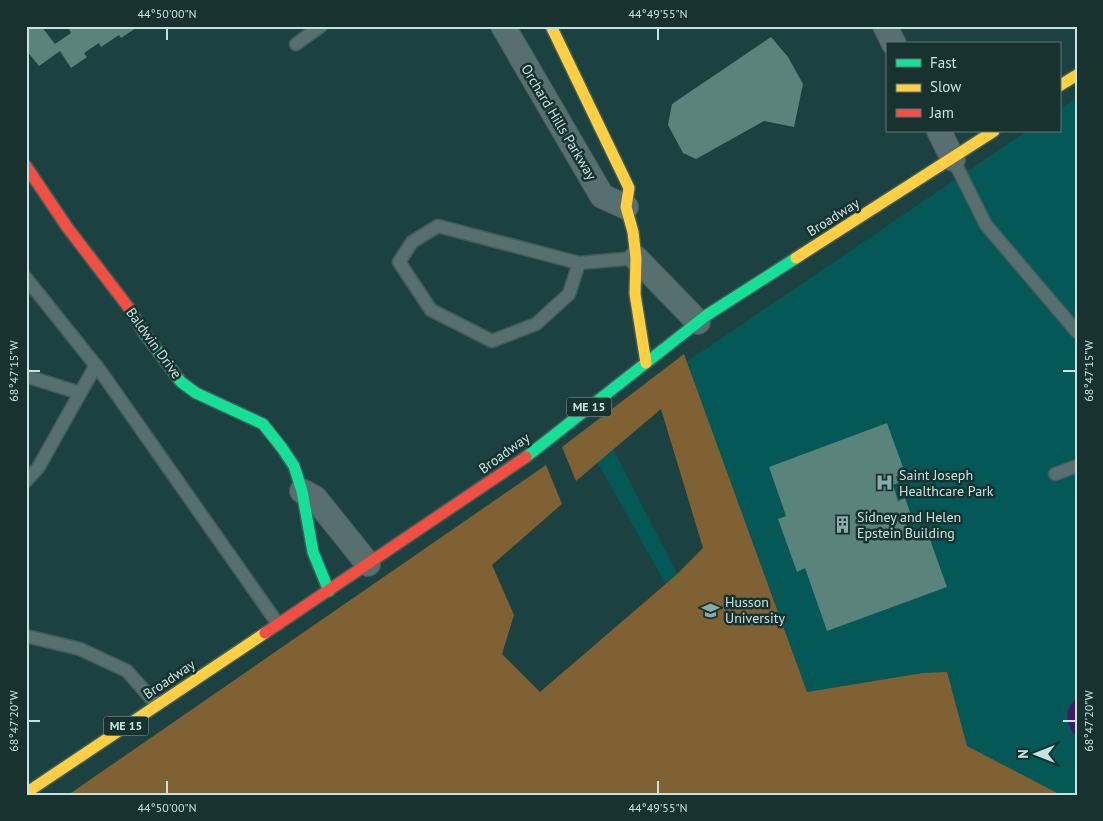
<svg xmlns="http://www.w3.org/2000/svg" width="1103" height="821" viewBox="0 0 1103 821" font-family="'PT Sans',sans-serif">
<rect width="100%" height="100%" fill="#1b4240"/>
<path fill="#045856" d="M1077,98V795H527L682,613L581,433L598,420L694,606L732,581L654,384L1027,131H1059V110Z"/>
<path fill="#806133" d="M684,354L807,692L923,673L947,672L967,746L1061,795H68L546,465L562,504L492,565L514,615L502,654L540,692L675,576L703,548L661,409L576,481L562,447Z"/>
<path fill="#431a5f" d="M1077,699V738C1067,725 1062,710 1077,699Z"/>
<g fill="#59837b">
<path d="M41,26L55,44L71,33L69,29L73,26H139L121,38L119,35L101,47L99,43L84,53L87,57L71,68L60,51L39,66L26,50V27Z"/>
<path d="M771,37L788,57L803,84L794,127L764,121L696,159L683,153L668,125L672,104Z"/>
<path d="M887,423L905,473L896,476L898,483L893,485L898,501L905,498L911,515L904,518L910,533L916,530L919,538L928,534L947,587L827,631L805,568L797,572L778,519L786,516L769,467Z"/>
</g>
<g fill="none" stroke-linecap="round" stroke-linejoin="round">
<defs>
<g id="lane">
<path d="M296,44L321,26"/>
<path d="M953,159L986,225L1077,332"/>
<path d="M579,263L569,294L536,324L492,341L431,310L399,262L412,242L438,226L579,263L636,258"/>
<path d="M26,278L101,372L278,624"/>
<path d="M26,376L80,393"/>
<path d="M1055,474L1077,466"/>
<path d="M26,481L38,468L96,365"/>
<path d="M26,636L80,649L127,671L157,705"/>
</g>
<g id="street">
<path d="M503,26L602,196L626,207"/>
<path d="M885,26L894,44"/>
<path d="M939,131L953,159"/>
<path d="M636,258L698,322"/>
<path d="M302,491L315,498L368,564"/>
</g>
<g id="fast">
<path d="M144,333L181,382L196,393L263,424L282,448L294,466L302,491L313,552L329,591"/>
<path d="M526,457L707,315L796,258"/>
</g>
<g id="slow">
<path d="M551,26L629,188L626,207L633,232L636,258L635,294L646,363"/>
<path d="M1059,86L1077,75"/>
<path d="M796,258L994,131"/>
<path d="M26,793L265,633"/>
</g>
<g id="jam">
<path d="M26,166L67,227L129,308L144,333"/>
<path d="M265,633L526,457"/>
</g>
</defs>
<use href="#lane" stroke="#405d5a" stroke-width="15"/>
<use href="#street" stroke="#405d5a" stroke-width="26"/>
<use href="#fast" stroke="#405d5a" stroke-width="14"/>
<use href="#slow" stroke="#405d5a" stroke-width="14"/>
<use href="#jam" stroke="#405d5a" stroke-width="14"/>
<use href="#lane" stroke="#576f6e" stroke-width="12"/>
<use href="#street" stroke="#576f6e" stroke-width="24"/>
<use href="#fast" stroke="#16e098" stroke-width="11"/>
<use href="#slow" stroke="#ffcf43" stroke-width="11"/>
<use href="#jam" stroke="#f24e42" stroke-width="11"/>
</g>
<path fill="none" stroke="#c5e4e1" stroke-width="2" d="M167,28V40M658,28V40M28,371H40M1063,371H1076M28,721H40M1063,721H1076M167,781V794M658,781V794"/>
<defs>
<symbol id="hospital-bare" viewBox="-9 -9 18 18"><path d="M-5-5h3v3.5h4V-5h3V5h-3V1.5h-4V5h-3Z" fill="#8aaba9" stroke="#183230" stroke-width="2.5" paint-order="stroke"/></symbol>
<symbol id="building-bare" viewBox="-9 -9 18 18"><path d="M-4-6H4V6H1V3H-1V6H-4ZM-2.5-4.3h1.7v1.8h-1.7ZM.8-4.3h1.7v1.8H.8ZM-2.5-1h1.7V.8h-1.7ZM.8-1h1.7V.8H.8Z" fill="#8aaba9" stroke="#183230" stroke-width="2.5" paint-order="stroke"/></symbol>
<symbol id="university-bare" viewBox="-9 -9 18 18"><path d="M0-5L7-2L0 1L-7-2ZM-4 1L0 2.5L4 1V4Q0 6-4 4Z" fill="#8aaba9" stroke="#183230" stroke-width="2.5" paint-order="stroke"/></symbol>
</defs>
<g fill-rule="evenodd">
<use href="#hospital-bare" x="872" y="470" width="25" height="25"/>
<use href="#building-bare" x="830" y="512" width="25" height="25"/>
<use href="#university-bare" x="698" y="598" width="25" height="25"/>
</g>
<g text-anchor="middle" stroke-width="5" stroke-linejoin="round" paint-order="stroke">
<g fill="#183230" stroke="#91afac" stroke-width="1">
<rect x="566.5" y="397.5" width="45" height="19" rx="4"/>
<rect x="103.5" y="716.5" width="45" height="19" rx="4"/>
</g>
<g font-size="12" font-weight="bold" fill="#c5e4e1">
<text x="589" y="411">ME 15</text>
<text x="126" y="730">ME 15</text>
</g>
<g font-size="14" fill="#c5e4e1" stroke="#183230">
<text transform="translate(559 122) rotate(59)" y="5">Orchard Hills Parkway</text>
<text transform="translate(833 217) rotate(-32)" y="5">Broadway</text>
<text transform="translate(154 343) rotate(54)" y="5">Baldwin Drive</text>
<text transform="translate(504 453) rotate(-36)" y="5">Broadway</text>
<text transform="translate(169 679) rotate(-34)" y="5">Broadway</text>
</g>
<g font-size="14" fill="#c5e4e1" stroke="#183230" text-anchor="start">
<text x="899" y="480">Saint Joseph<tspan x="899" dy="16">Healthcare Park</tspan></text>
<text x="857" y="522">Sidney and Helen<tspan x="857" dy="16">Epstein Building</tspan></text>
<text x="725" y="607">Husson<tspan x="725" dy="16">University</tspan></text>
</g>
</g>
<rect width="1103" height="821" fill="none" stroke="#183230" stroke-width="55"/>
<rect x="886" y="42" width="175" height="90" fill="#183230" stroke="#5d7977"/>
<rect x="896" y="59" width="25" height="8" fill="#16e098" stroke="#5d7977"/>
<text x="930" y="68" font-size="15" fill="#c5e4e1">Fast</text>
<rect x="896" y="84" width="25" height="8" fill="#ffcf43" stroke="#5d7977"/>
<text x="930" y="92" font-size="15" fill="#c5e4e1">Slow</text>
<rect x="896" y="109" width="25" height="8" fill="#f24e42" stroke="#5d7977"/>
<text x="930" y="118" font-size="15" fill="#c5e4e1">Jam</text>
<g transform="translate(1036 754) rotate(270)" stroke="#183230" stroke-width="4" paint-order="stroke">
<path d="M0-4L9 19L0 12L-9 19Z" fill="#c5e4e1"/>
<text y="-8" font-size="14" font-weight="bold" text-anchor="middle" fill="#c5e4e1">N</text>
</g>
<rect x="28" y="28" width="1048" height="766" fill="none" stroke="#c5e4e1" stroke-width="2"/>
<g font-size="12" text-anchor="middle" fill="#c5e4e1">
<text x="167" y="18">44°50'00"N</text>
<text x="658" y="18">44°49'55"N</text>
<text transform="translate(1089 371) rotate(-90)" y="4">68°47'15"W</text>
<text transform="translate(14 371) rotate(-90)" y="4">68°47'15"W</text>
<text transform="translate(1089 721) rotate(-90)" y="4">68°47'20"W</text>
<text transform="translate(14 721) rotate(-90)" y="4">68°47'20"W</text>
<text x="167" y="812">44°50'00"N</text>
<text x="658" y="812">44°49'55"N</text>
</g>
</svg>
